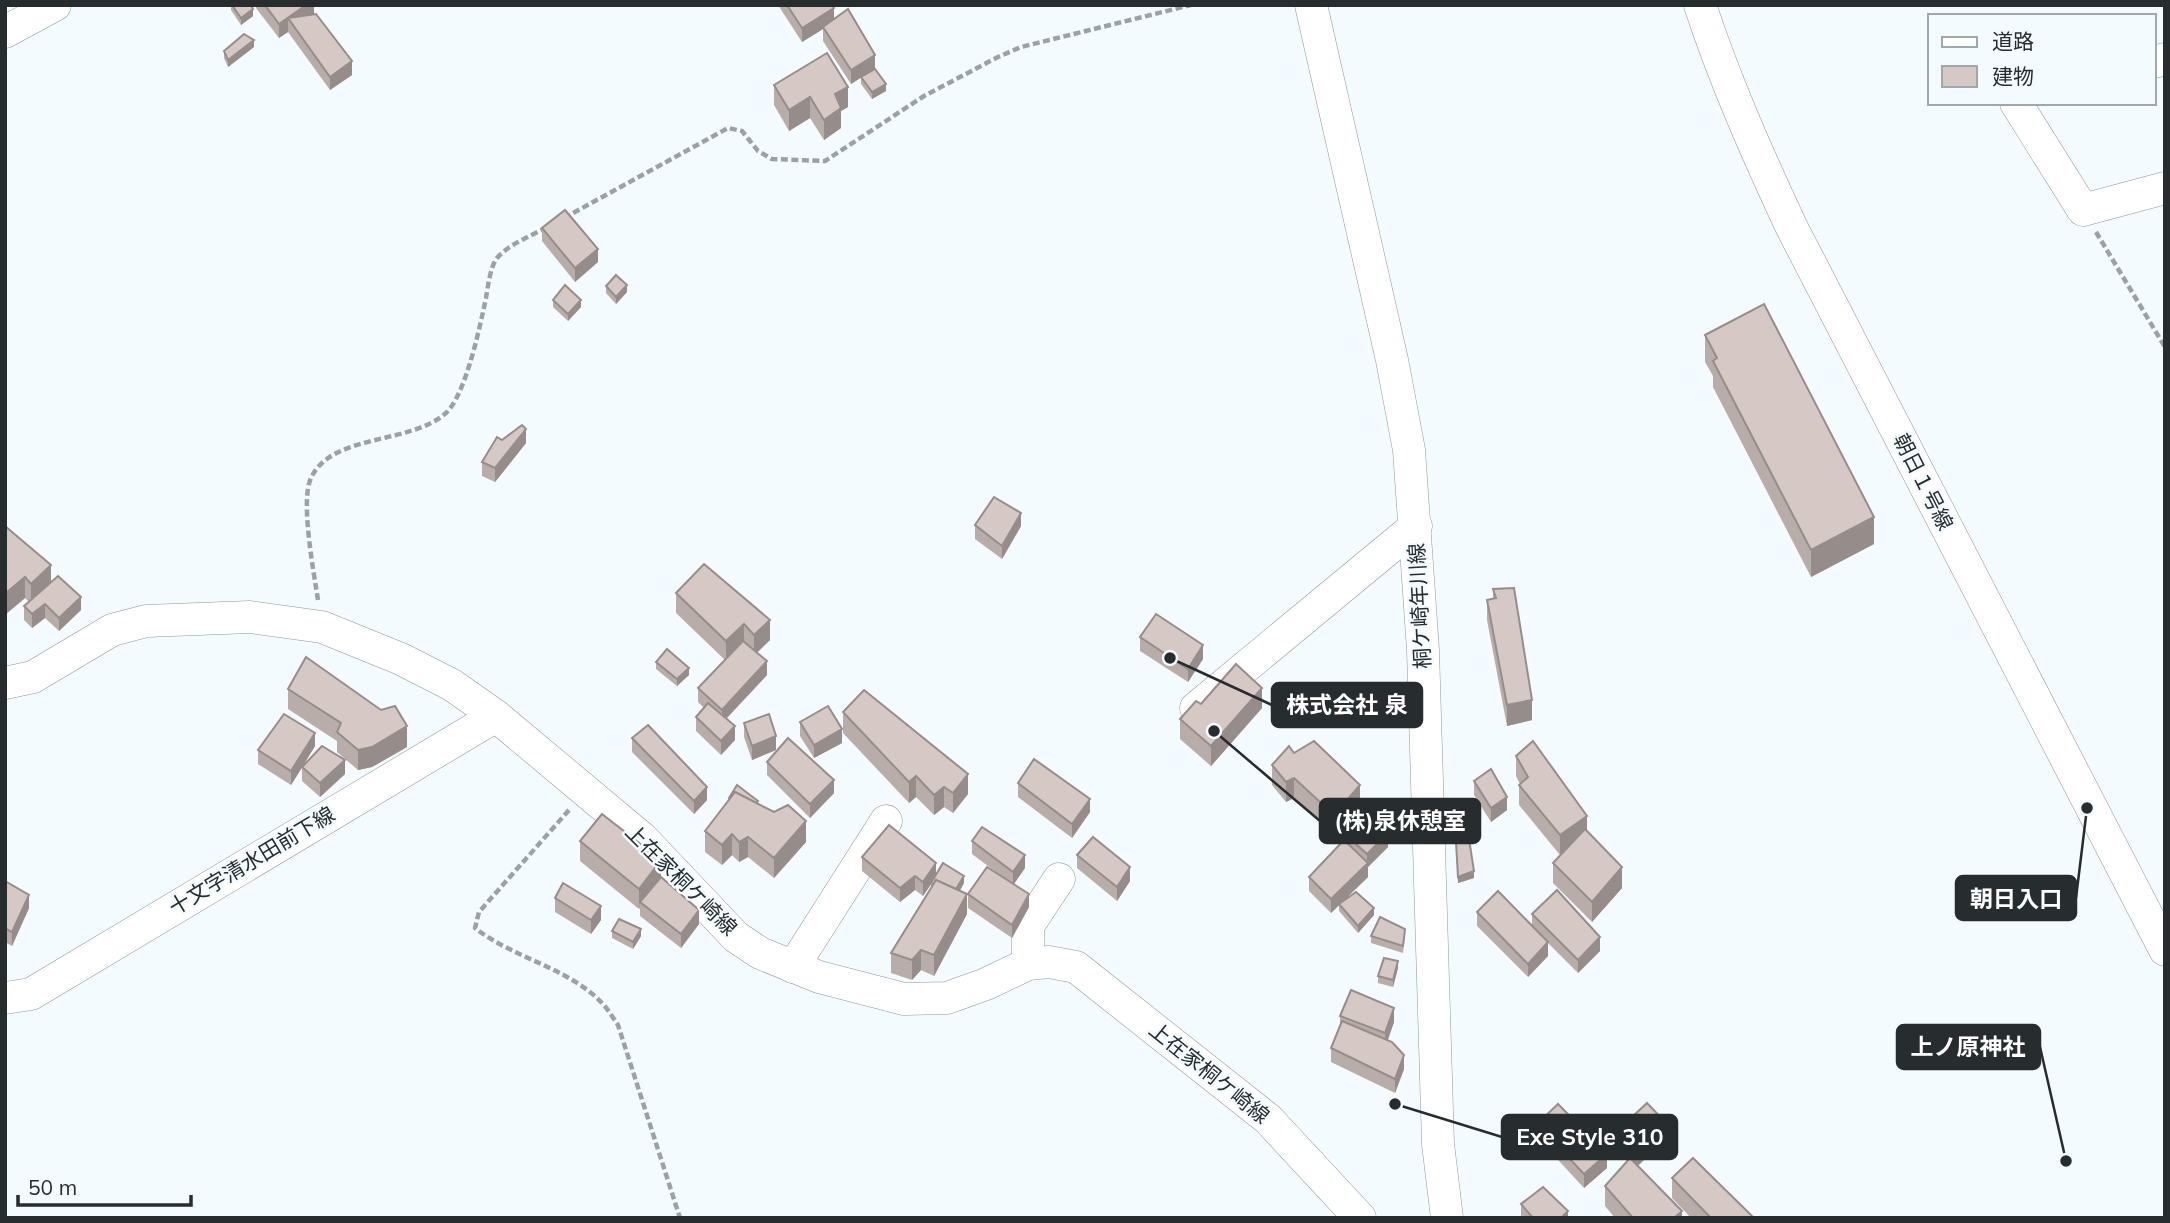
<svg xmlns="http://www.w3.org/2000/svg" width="2170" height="1223" viewBox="0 0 2170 1223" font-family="Mulish,'Noto Sans JP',sans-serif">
<rect width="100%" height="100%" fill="#f3fbfe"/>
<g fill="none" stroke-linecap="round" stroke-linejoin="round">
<defs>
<g id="minor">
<path d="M1311,5L1392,360L1409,450L1423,650L1438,1144L1447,1218"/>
<path d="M1700,5C1725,81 1757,153 1791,226L2165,950"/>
<path d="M5,32L55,5"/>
<path d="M2154,62L2165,59"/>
<path d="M2016,103L2083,210L2165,188"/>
<path d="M5,683L33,677L112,630L146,621L250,617L322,627L401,659L452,685L496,716L643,839L736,937L760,953L819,977L904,999L947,998L986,984L1028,964L1049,962L1076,967L1268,1119L1360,1218"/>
<path d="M1196,708L1416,526"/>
<path d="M1028,964V926L1059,879"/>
<path d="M793,967L886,821"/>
<path d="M5,998L31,994L496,716"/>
</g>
</defs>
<use href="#minor" stroke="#8c989d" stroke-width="33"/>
<g stroke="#9ba2a4" stroke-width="4.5" stroke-dasharray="7 3.5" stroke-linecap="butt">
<path d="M564,218L728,128L742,131L758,151L772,159L825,161L924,96L998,57L1021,47L1191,5"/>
<path d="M2096,232L2165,347"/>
<path d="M318,600C314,573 300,501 311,478C332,433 410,445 446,413C466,394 480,326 486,298C488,287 490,267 497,258C509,244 531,236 547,227"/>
<path d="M569,810L479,912L475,928C513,958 569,968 602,1003C608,1009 613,1018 618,1025L680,1218"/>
</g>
<use href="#minor" stroke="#fff" stroke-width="32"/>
</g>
<g fill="#b8ada9">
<path d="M231,5H251L253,16L241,25L231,10Z"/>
<path d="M256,5H314V14L312,15L352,75L330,90L288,32L279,38L256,8Z"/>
<path d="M778,5H832L834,19L875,69L886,91L872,99L861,84V77L851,84L823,41V29L802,42Z"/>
<path d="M254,47L228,67L224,58V51Z"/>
<path d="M774,85L848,107L841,111V128L824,140L810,118L789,131L774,105Z"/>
<path d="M542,228L598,262L575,282L542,241Z"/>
<path d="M606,286L627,292L616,304L606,293Z"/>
<path d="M553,300L581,307L568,321L553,307Z"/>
<path d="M1705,335L1874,544L1811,577L1713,387V376L1705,362Z"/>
<path d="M502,440L526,443L495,482L482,476V462Z"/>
<path d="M975,525L1021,526L1002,559L975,539Z"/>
<path d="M5,526L51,582L81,610L59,631L45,618L32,628L24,620V606L29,602L25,598L6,614L5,612Z"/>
<path d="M704,564L770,640L757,653L767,675L726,719L735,740L721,755L696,731V717L704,708L698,702V688L725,660L676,613V593Z"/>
<path d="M1493,589L1532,720L1507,726L1487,620V600L1493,599Z"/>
<path d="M1140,637L1203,659L1188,682L1140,651Z"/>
<path d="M656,662L689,675L677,686L656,669Z"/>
<path d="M288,689L407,747L372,767L358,770L337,752V741L288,709Z"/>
<path d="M1262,708L1211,766L1180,739V719Z"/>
<path d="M843,712L968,794L953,813L944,807L934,815L916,797L909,803L843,733Z"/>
<path d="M800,722L842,743L814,758L800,736Z"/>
<path d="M744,723L776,750L752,760L744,737Z"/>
<path d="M632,738L707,800L694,814L632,752Z"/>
<path d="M315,746L302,767L345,774L320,797L302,781V768L291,785L258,764V750Z"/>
<path d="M1294,753L1360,806L1334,835L1294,798L1286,802L1272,785V765Z"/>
<path d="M1516,756L1587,831L1622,888L1592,922L1553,883V863L1560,855L1519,805V785L1520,784L1516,776Z"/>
<path d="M767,762L834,793L810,818L767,775Z"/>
<path d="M1474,781L1507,810L1491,822L1474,795Z"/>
<path d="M1018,783L1090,812L1072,838L1018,797Z"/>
<path d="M729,798L758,804L806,842L774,878L748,857L739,862L732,855L722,865L705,852V831L729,801Z"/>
<path d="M1451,810L1475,835L1468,839L1474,878L1458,883L1456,849L1467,840L1451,817Z"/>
<path d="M1346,835L1388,847L1368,867V877L1341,903L1374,915L1358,933L1339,911V905L1331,913L1309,891V877L1346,843Z"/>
<path d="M580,841L661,877L699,924L681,948L640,916V908L639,909L580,861Z"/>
<path d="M972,841L1025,868L1014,884L1029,907L1012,938L968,908V894L1004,878L972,854Z"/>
<path d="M1077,855L1130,881L1117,901L1077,868Z"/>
<path d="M862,857L964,883L960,891L967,914L934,976L921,970L912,980L891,973V953L931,888V884L923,896L915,890L900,902L862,871Z"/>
<path d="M5,881L29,908L12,946L5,942Z"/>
<path d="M555,898L601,920L591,934L555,912Z"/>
<path d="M1477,912L1532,926V914L1600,951L1578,973L1548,943V956L1528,977L1477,926Z"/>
<path d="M612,931L641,936L633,949L612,938Z"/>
<path d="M1371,936H1405L1403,953L1371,943Z"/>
<path d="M1398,968L1393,987L1378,983V976Z"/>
<path d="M1340,1016L1394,1022L1388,1040L1404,1069L1395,1093L1331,1062V1048L1340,1024Z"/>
<path d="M1631,1118L1667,1138L1638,1166L1682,1218H1615L1605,1206V1186L1626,1163V1149L1636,1139L1631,1132Z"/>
<path d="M1537,1124L1607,1168L1584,1188L1537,1137Z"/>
<path d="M1672,1178L1753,1218H1691L1672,1198Z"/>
<path d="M1521,1204L1568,1218H1521Z"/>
</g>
<g fill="#968d8a">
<path d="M306,5H314V14L295,27L288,18V32L279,38V24Z"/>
<path d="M834,8V22L823,27V29L802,42V28Z"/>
<path d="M253,9V16L241,25V18Z"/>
<path d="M254,40V47L228,67V60Z"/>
<path d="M875,55V69L851,84V70Z"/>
<path d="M352,61V75L330,90V77Z"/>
<path d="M886,84V91L872,99V92Z"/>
<path d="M848,87V107L841,111V128L824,140V120L835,94Z"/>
<path d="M810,97V118L789,131V110Z"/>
<path d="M598,249V262L575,282V268Z"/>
<path d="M627,285V292L616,304V297Z"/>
<path d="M581,300V307L568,321V314Z"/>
<path d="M526,429V443L495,482V468Z"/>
<path d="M1021,513V526L1002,559V546Z"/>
<path d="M1874,517V544L1811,577V550Z"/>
<path d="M51,565V585L31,605V584Z"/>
<path d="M25,577V598L6,614V593Z"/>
<path d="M81,597V610L59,631V618Z"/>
<path d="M45,604V618L32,628V614Z"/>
<path d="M770,620V640L754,655V635Z"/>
<path d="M744,624V644L726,661V641Z"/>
<path d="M1203,645V659L1188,682V669Z"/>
<path d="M767,661V675L722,723V710Z"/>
<path d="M689,668V675L677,686V679Z"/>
<path d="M1262,688V708L1211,766V746Z"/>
<path d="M1532,700V720L1507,726V705Z"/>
<path d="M407,726V747L372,767L358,770V750Z"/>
<path d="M735,726V740L721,755V741Z"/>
<path d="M842,729V743L814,758V745Z"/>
<path d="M315,733V746L291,785V771Z"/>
<path d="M776,736V750L752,760V746Z"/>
<path d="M345,760V774L320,797V783Z"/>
<path d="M968,774V794L953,813V793Z"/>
<path d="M916,776V797L909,803V782Z"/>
<path d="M1294,778V798L1286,802V782Z"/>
<path d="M834,780V793L810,818V804Z"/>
<path d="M1360,785V806L1334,835V815Z"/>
<path d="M707,787V800L694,814V801Z"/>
<path d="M944,787V807L934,815V795Z"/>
<path d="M1507,797V810L1491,822V808Z"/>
<path d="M1090,799V812L1072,838V824Z"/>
<path d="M1587,816V836L1560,855V835Z"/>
<path d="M806,821V842L774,878V858Z"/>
<path d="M1475,828V835L1467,840V833Z"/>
<path d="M1388,833V847L1368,867V877L1331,913V899L1367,864V854Z"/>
<path d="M732,834V855L722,865V845Z"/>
<path d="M748,837V857L739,862V842Z"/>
<path d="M1025,855V868L1013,885V872Z"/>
<path d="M661,860V881L640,902L639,909V889Z"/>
<path d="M936,863V877L923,896V882Z"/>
<path d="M1130,867V881L1117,901V887Z"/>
<path d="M1622,867V888L1592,922V902Z"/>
<path d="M1474,871V878L1458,883V877Z"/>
<path d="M915,876V890L900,902V888Z"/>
<path d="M964,876V883L952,903V896Z"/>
<path d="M967,894V914L934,976V955Z"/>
<path d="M1029,894V907L1012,938V925Z"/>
<path d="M29,895V908L12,946V932Z"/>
<path d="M601,906V920L591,934V920Z"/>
<path d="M1374,908V915L1358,933V926Z"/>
<path d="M699,910V924L681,948V934Z"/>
<path d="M641,929V936L633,949V942Z"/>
<path d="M1600,937V951L1578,973V960Z"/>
<path d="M1548,942V956L1528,977V964Z"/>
<path d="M921,950V970L912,980V960Z"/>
<path d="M1398,961V968L1393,987V980Z"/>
<path d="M1394,1008V1022L1385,1047V1033Z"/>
<path d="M1404,1055V1069L1395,1093V1079Z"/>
<path d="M1667,1124V1138L1633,1170V1157Z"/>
<path d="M1607,1154V1168L1584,1188V1174Z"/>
<path d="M1568,1211V1218H1561Z"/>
<path d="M1682,1211V1218H1674Z"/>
</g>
<g fill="#d6c9c5" stroke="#968d8a" stroke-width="2">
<path d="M232,5H251L253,9L241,18Z"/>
<path d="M265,5H306L279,24Z"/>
<path d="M787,5H832L834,8L802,28Z"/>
<path d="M848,9L875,55L851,70L823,27Z"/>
<path d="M316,14L352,61L330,77L288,18Z"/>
<path d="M244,34L254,40L228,60L224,51Z"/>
<path d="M827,53L848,87L835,94L841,108L824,120L810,97L789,110L774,85Z"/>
<path d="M875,69L886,84L872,92L861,77Z"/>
<path d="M565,210L598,249L575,268L542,228Z"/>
<path d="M616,275L627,285L616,297L606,286Z"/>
<path d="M565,285L581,300L568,314L553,300Z"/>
<path d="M1764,304L1874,517L1811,550L1713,361L1717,358L1705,335Z"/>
<path d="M522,425L526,429L495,468L482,462L497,437L502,440Z"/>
<path d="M994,497L1021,513L1002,546L975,525Z"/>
<path d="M5,526L51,565L31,584L25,577L6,593L5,592Z"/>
<path d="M704,564L770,620L754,635L744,624L726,641L676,593Z"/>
<path d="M58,576L81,597L59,618L45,604L32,614L24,606Z"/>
<path d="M1514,588L1532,700L1507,705L1487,600L1496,598L1493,589Z"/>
<path d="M1156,614L1203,645L1188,669L1140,637Z"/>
<path d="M743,641L767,661L722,710L698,688Z"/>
<path d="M667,649L689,668L677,679L656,662Z"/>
<path d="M306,657L381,710L395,706L407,726L372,747L358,750L337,732L341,723L288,689Z"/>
<path d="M1236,664L1262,688L1211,746L1180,719L1196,701L1201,704Z"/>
<path d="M864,690L968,774L953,793L944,787L934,795L916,776L909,782L843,712Z"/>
<path d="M708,703L735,726L721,741L696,717Z"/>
<path d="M828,706L842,729L814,745L800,722Z"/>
<path d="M284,714L315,733L291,771L258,750Z"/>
<path d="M769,714L776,736L752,746L744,723Z"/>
<path d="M648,725L707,787L694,801L632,738Z"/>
<path d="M788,738L834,780L810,804L767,762Z"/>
<path d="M1314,741L1360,785L1334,815L1294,778L1286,782L1272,765L1289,746L1294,753Z"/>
<path d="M1533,741L1587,816L1560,835L1519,785L1528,777L1516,756Z"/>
<path d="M322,746L345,760L320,783L302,767Z"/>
<path d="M1034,759L1090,799L1072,824L1018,783Z"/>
<path d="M1491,769L1507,797L1491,808L1474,781Z"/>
<path d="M737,785L758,801L756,803L735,792L730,799L729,798Z"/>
<path d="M735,792L774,812L788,805L806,821L774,858L748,837L739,842L732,834L722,845L705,831Z"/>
<path d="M602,814L661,860L639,889L580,841Z"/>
<path d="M1368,814L1388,833L1367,854L1346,835Z"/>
<path d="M889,825L936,863L923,882L915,876L900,888L862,857Z"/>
<path d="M982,827L1025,855L1013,872L972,841Z"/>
<path d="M1585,829L1622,867L1592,902L1553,863Z"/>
<path d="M1093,837L1130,867L1117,887L1077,855Z"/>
<path d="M1469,839L1474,871L1458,877L1456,842Z"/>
<path d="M1344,840L1368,863L1331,899L1309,877Z"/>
<path d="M943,863L964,876L956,889L936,880L933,885L931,883Z"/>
<path d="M987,867L1029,894L1012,925L968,894Z"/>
<path d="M661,877L699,910L681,934L640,902Z"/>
<path d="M936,880L967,894L934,955L921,950L912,960L891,953Z"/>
<path d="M5,881L29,895L12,932L5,928Z"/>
<path d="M563,883L601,906L591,920L555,898Z"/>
<path d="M1557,890L1600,937L1578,960L1532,914Z"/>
<path d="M1498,891L1548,942L1528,964L1477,912Z"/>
<path d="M1356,892L1374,908L1358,926L1339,904Z"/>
<path d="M1380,917L1405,929L1403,946L1371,936Z"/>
<path d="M619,919L641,929L633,942L612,931Z"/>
<path d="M1384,958L1398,961L1393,980L1378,976Z"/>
<path d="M1351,990L1394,1008L1385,1033L1340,1016Z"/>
<path d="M1342,1021L1392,1042L1404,1055L1395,1079L1331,1048Z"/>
<path d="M1647,1103L1667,1124L1633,1157L1626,1149L1641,1134L1631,1118Z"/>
<path d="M1558,1104L1607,1154L1584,1174L1537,1124Z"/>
<path d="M1630,1158L1682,1211L1674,1218H1633L1605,1186Z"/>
<path d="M1693,1158L1753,1217L1752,1218H1711L1672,1178Z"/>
<path d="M1543,1187L1568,1211L1561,1218H1533L1521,1204Z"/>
</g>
<g text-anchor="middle" stroke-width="5" stroke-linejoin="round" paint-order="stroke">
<g font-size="21" fill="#272c2e" stroke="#f3fbfe">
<text transform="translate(1923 482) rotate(63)" y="7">朝日１号線</text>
<text transform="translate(1420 606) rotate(-93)" y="7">桐ケ崎年川線</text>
<text transform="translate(252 861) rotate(-31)" y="7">十文字清水田前下線</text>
<text transform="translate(681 880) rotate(45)" y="7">上在家桐ケ崎線</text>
<text transform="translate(1209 1073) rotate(39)" y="7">上在家桐ケ崎線</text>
</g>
</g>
<path fill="none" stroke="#272c2e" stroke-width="2.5" d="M1170 658L1272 705M1214 731L1320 821M2087 808L2076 898M2066 1161L2040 1047M1395 1104L1502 1137"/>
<g fill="#272c2e" stroke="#f3fbfe" stroke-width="2.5">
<circle cx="1170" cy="658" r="7"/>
<circle cx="1214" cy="731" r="7"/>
<circle cx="2087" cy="808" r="7"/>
<circle cx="2066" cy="1161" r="7"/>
<circle cx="1395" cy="1104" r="7"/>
</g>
<g fill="#272c2e" stroke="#272c2e" stroke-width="2.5">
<rect x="1272" y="683" width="150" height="44" rx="7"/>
<rect x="1320" y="799" width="160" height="44" rx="7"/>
<rect x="1956" y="876" width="120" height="44" rx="7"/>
<rect x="1897" y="1025" width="143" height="44" rx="7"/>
<rect x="1502" y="1115" width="175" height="44" rx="7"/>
</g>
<g font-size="23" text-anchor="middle" font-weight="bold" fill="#fff">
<text x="1347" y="713">株式会社 泉</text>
<text x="1400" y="829">(株)泉休憩室</text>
<text x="2016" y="907">朝日入口</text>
<text x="1968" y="1055">上ノ原神社</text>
<text x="1590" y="1145">Exe Style 310</text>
</g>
<rect width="2170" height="1223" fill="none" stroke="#272c2e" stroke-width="14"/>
<rect x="1928" y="14" width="228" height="91" fill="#f3fbfe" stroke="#a1a8ab" stroke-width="2"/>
<rect x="1942" y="37" width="35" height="10" fill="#ffffff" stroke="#a1a8ab" stroke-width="2"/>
<text x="1992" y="49" font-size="21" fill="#272c2e">道路</text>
<rect x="1942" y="66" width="35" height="21" fill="#d6c9c5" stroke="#a1a8ab" stroke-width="2"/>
<text x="1992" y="84" font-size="21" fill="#272c2e">建物</text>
<path d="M18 1195v10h173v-10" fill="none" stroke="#272c2e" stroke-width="3.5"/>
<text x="28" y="1195" font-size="21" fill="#272c2e" stroke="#f3fbfe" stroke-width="5" paint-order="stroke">50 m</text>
</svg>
